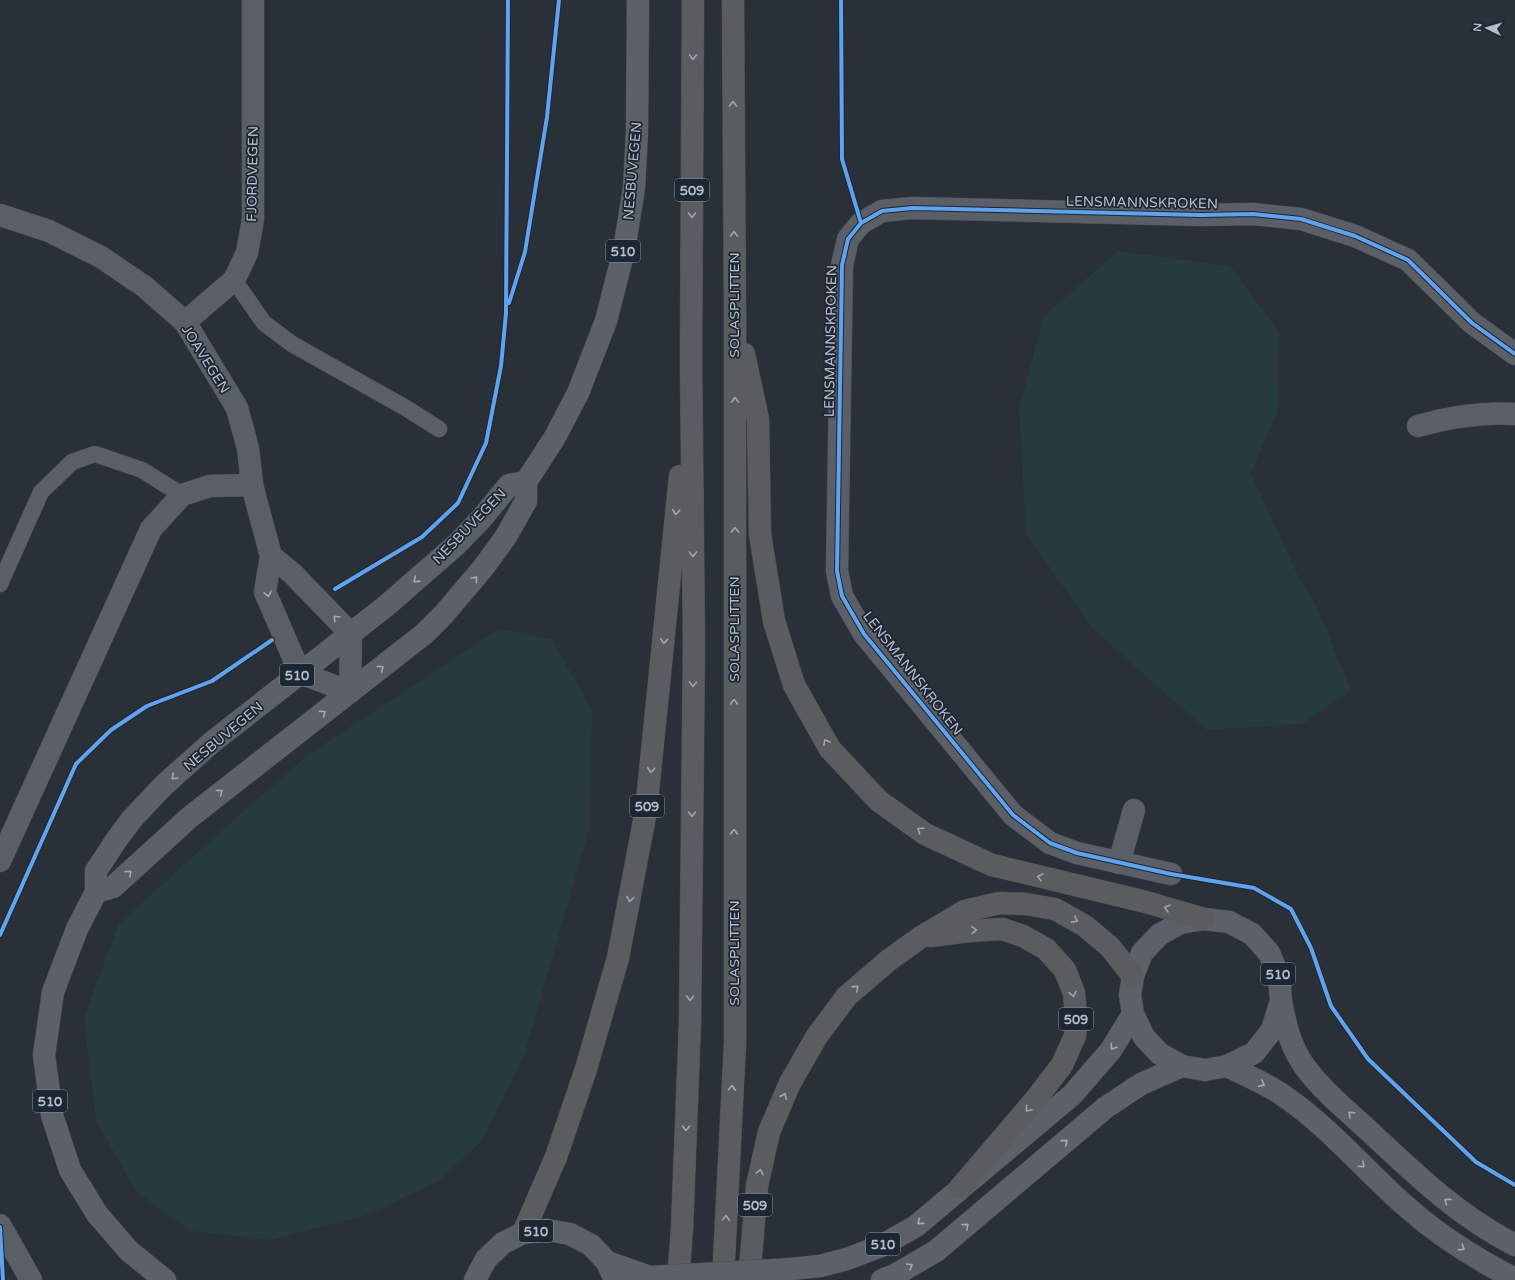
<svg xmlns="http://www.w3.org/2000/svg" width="1515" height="1280" viewBox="0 0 1515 1280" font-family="'Varela Round',sans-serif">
<rect width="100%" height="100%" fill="#2a3038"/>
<g fill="#273a3e">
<path d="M1118,251L1230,266L1279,332L1277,412L1251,473L1298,576L1317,607L1351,690L1302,724L1207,730L1094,630L1026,534L1019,408L1044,316Z"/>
<path d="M499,629L552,639L592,711L590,827L523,1059L480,1143L437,1182L364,1216L271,1240L191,1231L136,1192L96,1120L84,1019L118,925L221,831L309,754Z"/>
</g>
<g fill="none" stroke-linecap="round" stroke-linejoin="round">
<defs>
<g id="lane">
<path d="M234,280L264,323L292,344L406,408L439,429"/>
<path d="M0,584L41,492L72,462L95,454L142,470L182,495"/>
</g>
<g id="street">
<path d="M0,215L49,231L101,257L145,287L185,322L237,408L248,448L252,485L271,556L265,592L300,673L350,692L351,634L292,573L271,556"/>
<path d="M185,322L234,280L247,253L253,219V0"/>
<path d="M1418,426C1450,417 1482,412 1515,414"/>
<path d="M0,861L151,529L182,495L210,486L252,485"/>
<path d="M1119,863L1134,810"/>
<path d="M1171,874L1077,853L1050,843L1013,815L864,634L842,596L837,571L842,265L848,239L861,223L882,211L912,208L1200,215L1253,214L1301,219L1355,236L1408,260L1472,323L1515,354"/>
<path d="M0,1225L31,1280"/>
</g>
<g id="primary">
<path d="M96,892V871L117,839L132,819L163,786L211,743L386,606L457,544L482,518L509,485L526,482L555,437L578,393L606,321L624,250L634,188L637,132L638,0"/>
<path d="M1281,1002C1286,1026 1290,1046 1305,1067C1322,1090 1346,1110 1367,1129C1414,1173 1458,1216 1515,1245"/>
<path d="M1227,1066C1245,1075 1265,1083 1281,1094C1328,1125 1366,1172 1409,1209C1441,1237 1478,1260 1515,1279"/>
<path d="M607,1262L650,1277"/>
<path d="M791,1269L820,1266L847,1259L881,1246L916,1226L1072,1095L1111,1050L1133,1014L1130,995L1133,976L1142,953L1159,935L1180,923L1204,919L1229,922L1252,934L1269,953L1279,976L1281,1001L1272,1030L1254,1053L1227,1066L1205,1070L1182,1066L1160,1054L1144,1037L1133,1014"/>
<path d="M165,1280L129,1251L97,1214L70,1170L52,1115L44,1055L53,992L77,929L96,892L113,887L190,817L424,634L444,614L483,568L505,538L526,501V482"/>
<path d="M475,1280L486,1259L503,1243L523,1233L547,1230L570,1234L591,1245L607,1262L615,1280"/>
<path d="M882,1280L895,1275L936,1251L1105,1108L1141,1084L1182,1066"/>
</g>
<g id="highway">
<path d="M744,354L758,419L760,534L774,621L794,685L830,749L879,801L925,834L992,865L1146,902L1204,919"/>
<path d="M930,936L970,931L1002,929L1023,936L1046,949L1065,970L1074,993L1076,1017L1075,1036L1062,1065L1035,1100L960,1188"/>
<path d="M523,1233L556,1157L586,1069L618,958L646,811L680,476"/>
<path d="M678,1280L682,1229L690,1022L694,644L691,361L693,0"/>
<path d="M723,1280L735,1043V315L733,0"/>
<path d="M749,1280L757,1186L769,1132L790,1083L817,1036L847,996L889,960L921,937L965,911L999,903L1026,904L1055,909L1085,926L1110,947L1133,976"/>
</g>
</defs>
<use href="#lane" stroke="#484c53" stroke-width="17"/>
<use href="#street" stroke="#484c53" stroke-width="23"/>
<use href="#primary" stroke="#484c55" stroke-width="23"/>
<use href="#highway" stroke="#474c53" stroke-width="23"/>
<use href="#lane" stroke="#5a5e66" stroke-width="16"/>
<use href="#street" stroke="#5a5e66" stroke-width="22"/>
<use href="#primary" stroke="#5c6168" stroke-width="22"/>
<use href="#highway" stroke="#5a5d60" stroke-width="22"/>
<defs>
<path id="primary-bridge" d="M650,1277L791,1269"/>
</defs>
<use href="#primary-bridge" stroke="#484c55" stroke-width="23" stroke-linecap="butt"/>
<use href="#primary-bridge" stroke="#5c6168" stroke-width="22"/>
<defs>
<g id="cycleway">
<path d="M841,0L842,159L861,223"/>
<path d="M509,303L525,252L547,117L559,0"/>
<path d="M1515,354L1472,323L1408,260L1355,236L1301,219L1253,214L1200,215L912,208L882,211L861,223L848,239L842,265L837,571L842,596L864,634L1013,815L1050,843L1077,853L1171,874L1254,888L1291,909L1311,948L1331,1006L1368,1059L1476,1162L1515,1185"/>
<path d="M335,589L422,537L458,503L486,443L501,366L506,313L508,0"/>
<path d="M0,935L76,764L111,730L147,706L212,681L272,640"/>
<path d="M0,1227L3,1280"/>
</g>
</defs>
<use href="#cycleway" stroke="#1d2633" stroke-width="6"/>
<use href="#cycleway" stroke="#60a3ed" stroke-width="4"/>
</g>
<defs><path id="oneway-chevron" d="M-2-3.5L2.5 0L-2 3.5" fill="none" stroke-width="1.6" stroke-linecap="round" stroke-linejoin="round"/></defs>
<g stroke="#9ea4af">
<use href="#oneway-chevron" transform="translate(693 57) rotate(90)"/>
<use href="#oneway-chevron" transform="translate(733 104) rotate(-90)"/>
<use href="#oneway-chevron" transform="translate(692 215) rotate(90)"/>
<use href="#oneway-chevron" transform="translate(734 234) rotate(-90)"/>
<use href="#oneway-chevron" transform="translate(735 400) rotate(-90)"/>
<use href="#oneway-chevron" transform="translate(676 512) rotate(96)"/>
<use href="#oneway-chevron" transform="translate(735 530) rotate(-90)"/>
<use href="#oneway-chevron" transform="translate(693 554) rotate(90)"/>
<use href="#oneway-chevron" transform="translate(664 641) rotate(96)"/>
<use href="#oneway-chevron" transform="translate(693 684) rotate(91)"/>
<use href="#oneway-chevron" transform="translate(734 702) rotate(-90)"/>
<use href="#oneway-chevron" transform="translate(826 742) rotate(-119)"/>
<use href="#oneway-chevron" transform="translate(651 770) rotate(96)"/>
<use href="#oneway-chevron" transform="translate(692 814) rotate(91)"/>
<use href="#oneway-chevron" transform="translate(920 830) rotate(-145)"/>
<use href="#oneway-chevron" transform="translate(734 832) rotate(-90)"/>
<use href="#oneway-chevron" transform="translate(1040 877) rotate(-167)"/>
<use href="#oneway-chevron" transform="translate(630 899) rotate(101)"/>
<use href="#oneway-chevron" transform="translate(1167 908) rotate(-164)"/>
<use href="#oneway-chevron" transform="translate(1075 920) rotate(29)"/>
<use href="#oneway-chevron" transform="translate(974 930) rotate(-3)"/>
<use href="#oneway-chevron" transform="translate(856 988) rotate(-41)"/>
<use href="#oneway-chevron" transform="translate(1073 994) rotate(77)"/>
<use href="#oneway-chevron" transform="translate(690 998) rotate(91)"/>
<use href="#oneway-chevron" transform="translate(732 1088) rotate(-87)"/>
<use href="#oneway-chevron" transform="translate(784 1096) rotate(-67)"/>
<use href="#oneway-chevron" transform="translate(1028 1109) rotate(130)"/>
<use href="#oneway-chevron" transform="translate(686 1128) rotate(92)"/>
<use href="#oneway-chevron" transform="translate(760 1172) rotate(-77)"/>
<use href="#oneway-chevron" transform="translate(726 1218) rotate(-87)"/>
</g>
<g stroke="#a2aab6">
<use href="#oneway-chevron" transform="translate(475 579) rotate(-49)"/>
<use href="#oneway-chevron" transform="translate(416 580) rotate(139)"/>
<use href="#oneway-chevron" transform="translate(381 668) rotate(-39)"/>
<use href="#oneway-chevron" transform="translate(323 713) rotate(-37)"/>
<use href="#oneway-chevron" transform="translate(174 777) rotate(138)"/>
<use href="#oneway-chevron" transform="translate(220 792) rotate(-39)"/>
<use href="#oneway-chevron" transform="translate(129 873) rotate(-43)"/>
<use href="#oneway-chevron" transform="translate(1113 1047) rotate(124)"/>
<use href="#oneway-chevron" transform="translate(1262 1084) rotate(27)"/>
<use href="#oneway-chevron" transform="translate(1351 1114) rotate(-137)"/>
<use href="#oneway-chevron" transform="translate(1065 1142) rotate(-40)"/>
<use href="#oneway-chevron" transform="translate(1362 1165) rotate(43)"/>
<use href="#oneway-chevron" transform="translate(1447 1201) rotate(-143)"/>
<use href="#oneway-chevron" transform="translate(920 1222) rotate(140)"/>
<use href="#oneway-chevron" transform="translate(966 1226) rotate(-40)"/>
<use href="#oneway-chevron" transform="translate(1462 1248) rotate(32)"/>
<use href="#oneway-chevron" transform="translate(910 1266) rotate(-30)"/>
</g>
<g stroke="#a2a9b5">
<use href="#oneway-chevron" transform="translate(268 594) rotate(78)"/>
<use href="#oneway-chevron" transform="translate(336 618) rotate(-133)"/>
</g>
<g text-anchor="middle" stroke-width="3.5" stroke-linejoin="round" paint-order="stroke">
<g fill="#1d2633" stroke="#878f9c" stroke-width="1">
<rect x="675" y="179" width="34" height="22" rx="3"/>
<rect x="606" y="240" width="34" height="22" rx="3"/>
<rect x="280" y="664" width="34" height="22" rx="3"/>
<rect x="630" y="795" width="34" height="22" rx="3"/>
<rect x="1261" y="963" width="34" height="22" rx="3"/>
<rect x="1059" y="1008" width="34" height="22" rx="3"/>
<rect x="33" y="1090" width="34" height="22" rx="3"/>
<rect x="738" y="1194" width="34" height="22" rx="3"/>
<rect x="519" y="1220" width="34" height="22" rx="3"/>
<rect x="866" y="1233" width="34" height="22" rx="3"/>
</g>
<g font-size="13" font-weight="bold" fill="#b4bcc9">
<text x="692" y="195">509</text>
<text x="623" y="256">510</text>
<text x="297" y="680">510</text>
<text x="647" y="811">509</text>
<text x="1278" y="979">510</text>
<text x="1076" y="1024">509</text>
<text x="50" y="1106">510</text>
<text x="755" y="1210">509</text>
<text x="536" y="1236">510</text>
<text x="883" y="1249">510</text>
</g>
<g font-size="14" fill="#b4bcc9" stroke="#1d2633">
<text transform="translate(632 171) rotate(-85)" y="5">NESBUVEGEN</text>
<text transform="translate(252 174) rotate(-89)" y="5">FJORDVEGEN</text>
<text transform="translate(1142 202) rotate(1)" y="5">LENSMANNSKROKEN</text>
<text transform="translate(734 305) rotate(-90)" y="5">SOLASPLITTEN</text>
<text transform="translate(830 341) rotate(-89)" y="5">LENSMANNSKROKEN</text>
<text transform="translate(206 359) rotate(58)" y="5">JOAVEGEN</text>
<text transform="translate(469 526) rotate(-46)" y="5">NESBUVEGEN</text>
<text transform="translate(734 629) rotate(-90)" y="5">SOLASPLITTEN</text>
<text transform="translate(913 673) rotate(52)" y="5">LENSMANNSKROKEN</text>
<text transform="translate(223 736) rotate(-40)" y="5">NESBUVEGEN</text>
<text transform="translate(734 953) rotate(-90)" y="5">SOLASPLITTEN</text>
</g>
</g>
<g transform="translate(1487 28) rotate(275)" stroke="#1d2633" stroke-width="3" paint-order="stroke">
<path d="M0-3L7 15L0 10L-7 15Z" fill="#b4bcc9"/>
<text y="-6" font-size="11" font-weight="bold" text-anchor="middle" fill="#b4bcc9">N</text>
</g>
</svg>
